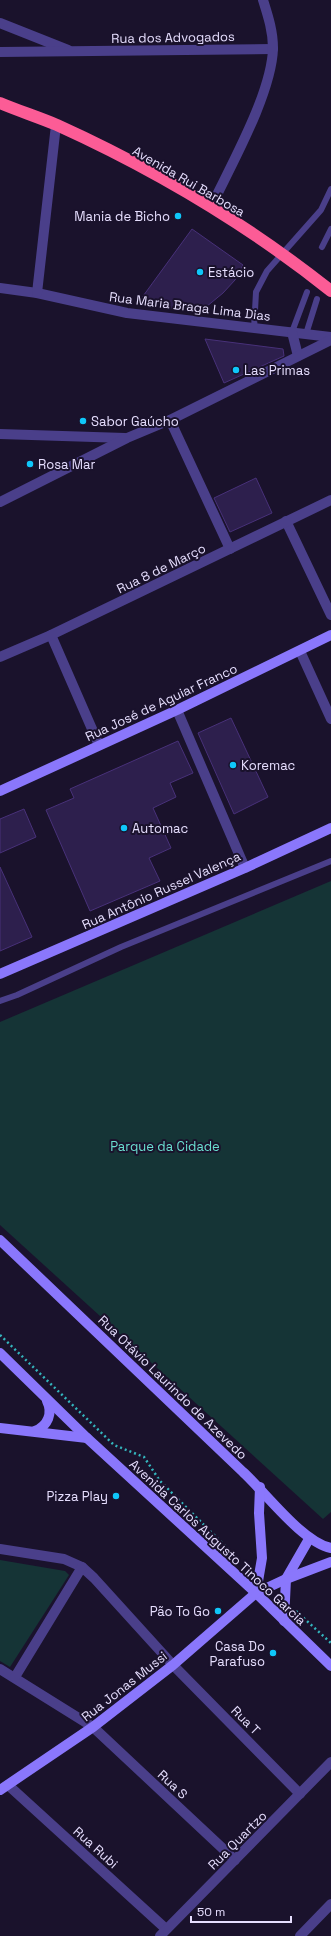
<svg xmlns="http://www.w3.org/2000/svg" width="331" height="1936" viewBox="0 0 331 1936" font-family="'Space Grotesk',sans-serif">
<rect width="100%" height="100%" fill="#1a122c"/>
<g fill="#153436">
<path d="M331,881V1512L323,1519L0,1225V1022Z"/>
<path d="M0,1560L65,1571L69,1575L10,1667L0,1661Z"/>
</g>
<g fill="#2d1f4d" stroke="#483179">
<path d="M192,229L243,265L235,280L223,293L206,307L185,310L138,303Z"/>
<path d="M205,339L283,349L284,356L224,383Z"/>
<path d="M256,478L272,513L230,532L214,498Z"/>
<path d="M231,718L268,797L234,814L198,733Z"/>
<path d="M178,741L193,773L170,783L176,797L153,808L171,848L149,858L160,881L90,911L46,810L74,798L70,789Z"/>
<path d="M24,809L36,837L0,853V819Z"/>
<path d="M0,867L32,937L0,951Z"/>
</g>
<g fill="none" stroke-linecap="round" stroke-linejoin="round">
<g stroke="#34b5bd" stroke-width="2.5" stroke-dasharray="2 3" stroke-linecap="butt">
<path d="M0,1335L114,1445L144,1457L160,1481L233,1554"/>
<path d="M296,1611L331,1643"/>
</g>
<g stroke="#4a3f8a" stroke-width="6">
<path d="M322,247L331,229"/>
<path d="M254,329L256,292L267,271L321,210L331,189"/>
<path d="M292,332L307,292"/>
<path d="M306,334L317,299"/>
<path d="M0,1001L17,995L121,947L331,861"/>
</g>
<g stroke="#4a3f8a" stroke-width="10">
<path d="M0,23L68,50"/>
<path d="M0,52L273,49"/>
<path d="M211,207C231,165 272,93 273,48C273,31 268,16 263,0"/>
<path d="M0,288L37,293L127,313L331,337"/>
<path d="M37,293L56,125"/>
<path d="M292,332L298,356"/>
<path d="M170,420L230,549"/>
<path d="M0,434L125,438"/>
<path d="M0,502L127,438L170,420L331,340"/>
<path d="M286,521L331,615"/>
<path d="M51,635L99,745"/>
<path d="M300,651L331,719"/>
<path d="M0,657L51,635L331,500"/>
<path d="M177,710L245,868"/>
<path d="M0,1549L64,1559L82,1567L94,1578L173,1665L300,1794"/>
<path d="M0,1669L93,1727L235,1860"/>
<path d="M15,1677L82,1567"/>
<path d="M8,1785L166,1929"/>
<path d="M160,1936L331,1762"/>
<path d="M300,1936L331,1904"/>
</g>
<g stroke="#8a77fc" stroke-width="10">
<path d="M0,791L177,710L331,635"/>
<path d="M0,974L245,868L331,828"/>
<path d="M0,1240C81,1317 162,1394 243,1472C266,1493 302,1542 331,1548"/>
<path d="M0,1353L87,1438L256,1593L331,1666"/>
<path d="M0,1428L87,1438"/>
<path d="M35,1431C48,1426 53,1413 47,1401"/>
<path d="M256,1593L262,1558L259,1513L260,1487"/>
<path d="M284,1621L286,1579L309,1539"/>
<path d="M0,1790L93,1727L173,1665L256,1593L286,1579L331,1562"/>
</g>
<path stroke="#fc5c96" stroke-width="12" d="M0,103C19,111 38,117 57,125C154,169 247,224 331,291"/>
</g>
<g fill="#0fc7fa" stroke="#1a122c" stroke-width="1.5">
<circle cx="178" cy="216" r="4"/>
<circle cx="200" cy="272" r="4"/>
<circle cx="236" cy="370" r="4"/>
<circle cx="83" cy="421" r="4"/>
<circle cx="30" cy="464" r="4"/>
<circle cx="233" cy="765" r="4"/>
<circle cx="124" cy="828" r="4"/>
<circle cx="116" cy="1496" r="4"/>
<circle cx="218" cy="1611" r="4"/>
<circle cx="273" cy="1653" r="4"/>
</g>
<g text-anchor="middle" stroke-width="4" stroke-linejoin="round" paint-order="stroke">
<g font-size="13" fill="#e6defe" stroke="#1a122c">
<text transform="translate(173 37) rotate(-1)" y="5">Rua dos Advogados</text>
<text transform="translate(189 181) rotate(30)" y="5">Avenida Rui Barbosa</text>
<text transform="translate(190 306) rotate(7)" y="5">Rua Maria Braga Lima Dias</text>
<text transform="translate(161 568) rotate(-26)" y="5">Rua 8 de Março</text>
<text transform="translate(161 702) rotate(-25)" y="5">Rua José de Aguiar Franco</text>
<text transform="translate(161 890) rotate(-24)" y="5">Rua Antônio Russel Valença</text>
<text transform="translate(173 1387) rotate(44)" y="5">Rua Otávio Laurindo de Azevedo</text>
<text transform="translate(218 1542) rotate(43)" y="5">Avenida Carlos Augusto Tinoco Garcia</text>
<text transform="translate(124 1686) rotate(-38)" y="5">Rua Jonas Mussi</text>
<text transform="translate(246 1720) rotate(45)" y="5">Rua T</text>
<text transform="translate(173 1784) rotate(43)" y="5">Rua S</text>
<text transform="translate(237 1840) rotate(-45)" y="5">Rua Quartzo</text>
<text transform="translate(96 1847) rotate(42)" y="5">Rua Rubi</text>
</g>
<g font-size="13" fill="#e6defe" stroke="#1a122c" text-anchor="start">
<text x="170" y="221" text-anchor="end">Mania de Bicho</text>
<text x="208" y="277">Estácio</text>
<text x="244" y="375">Las Primas</text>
<text x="91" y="426">Sabor Gaúcho</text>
<text x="38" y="469">Rosa Mar</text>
<text x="241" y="770">Koremac</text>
<text x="132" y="833">Automac</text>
<text x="108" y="1501" text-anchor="end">Pizza Play</text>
<text x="210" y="1616" text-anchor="end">Pão To Go</text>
<text x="265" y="1651" text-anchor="end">Casa Do<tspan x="265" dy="15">Parafuso</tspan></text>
</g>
<g font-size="13" fill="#6adfd0" stroke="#1a122c">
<text x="165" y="1151">Parque da Cidade</text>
</g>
</g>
<path d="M191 1916v6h100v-6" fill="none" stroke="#e6defe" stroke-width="2"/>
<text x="197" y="1916" font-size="12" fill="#e6defe" stroke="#1a122c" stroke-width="3" paint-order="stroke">50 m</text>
</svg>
